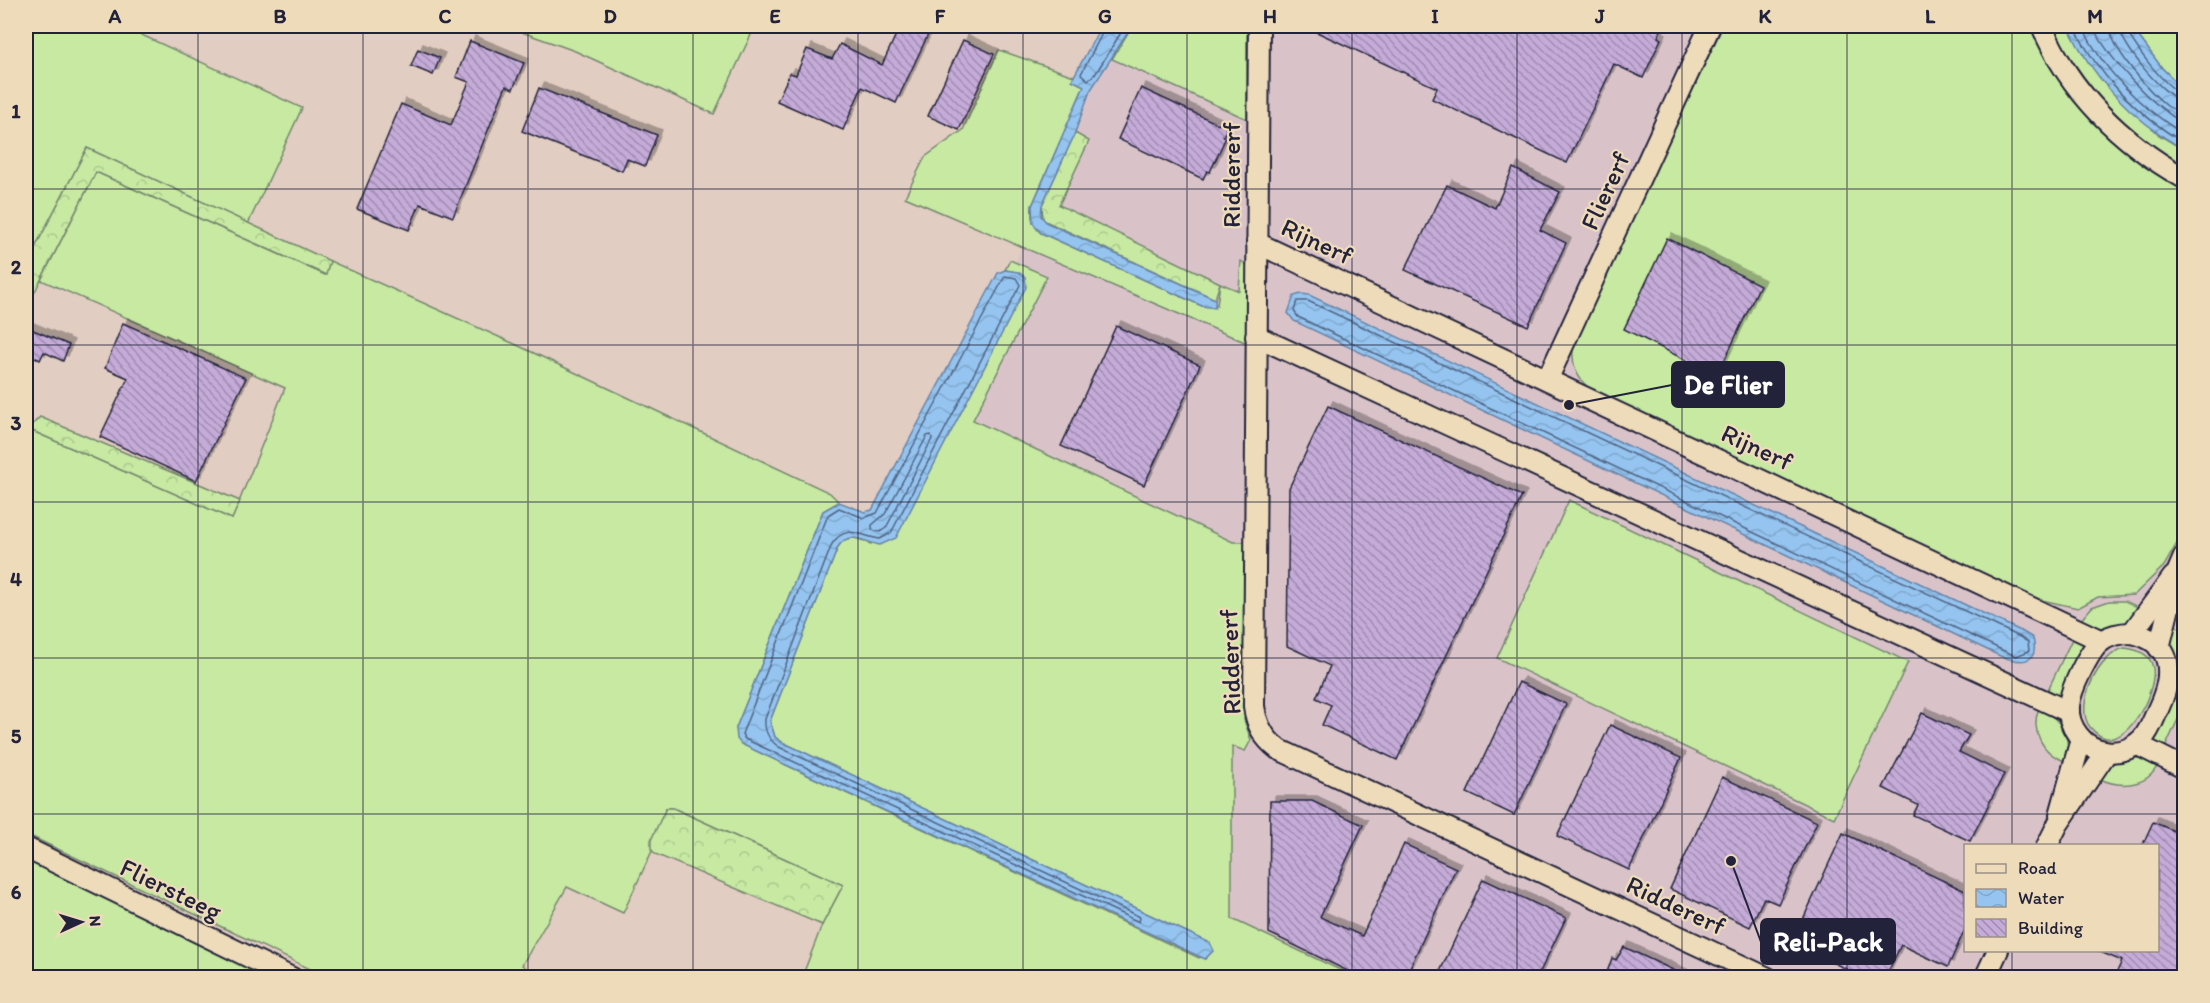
<svg xmlns="http://www.w3.org/2000/svg" width="2210" height="1003" viewBox="0 0 2210 1003" font-family="Itim,sans-serif">
<defs>
<pattern id="forest-crowns" width="20" height="18" patternUnits="userSpaceOnUse" patternTransform="scale(1.5)"><rect width="20" height="18" fill="#c7e9a2"/><path d="M2 6a3 3 0 1 1 6 0M12 15a3 3 0 1 1 6 0" fill="none" stroke="#abc88c"/></pattern>
<pattern id="water-waves" width="16" height="10" patternUnits="userSpaceOnUse" patternTransform="scale(1.5)"><rect width="16" height="10" fill="#94c4ef"/><path d="M0 5q4-4 8 0t8 0" fill="none" stroke="#7fa8ce"/></pattern>
<pattern id="building-back-hatch" width="6" height="6" patternUnits="userSpaceOnUse" patternTransform="scale(1.5)"><rect width="6" height="6" fill="#c5abd8"/><path d="M-1 5l2 2M0 0l6 6M5-1l2 2" fill="none" stroke="#a08bb0"/></pattern>
<filter id="shadow"><feDropShadow dx="5" dy="-5" stdDeviation="0" flood-color="#0004"/></filter>
</defs>
<rect width="100%" height="100%" fill="#e2cdc2"/>
<filter id="ink" filterUnits="userSpaceOnUse"><feTurbulence type="fractalNoise" baseFrequency=".0167" numOctaves="2"/><feDisplacementMap in="SourceGraphic" scale="12" xChannelSelector="R" yChannelSelector="G"/><feConvolveMatrix kernelMatrix="1 2 1 2 8 2 1 2 1" color-interpolation-filters="sRGB"/></filter>
<g filter="url(#ink)">
<path fill="#d9c3c9" fill-rule="evenodd" d="M1105,26H2085L2184,135V977H1262L894,526L1014,266L1088,83ZM1966,846H2158V950H1966Z"/>
<g fill="#c7e9a2" stroke="#74866e" stroke-width="1.5">
<path d="M26,26H122L302,108L248,224L87,148L26,265Z"/>
<path d="M505,26H755L714,114L575,51Z"/>
<path d="M1132,26H1247V119L1112,59Z"/>
<path d="M1723,26H2031C2059,98 2117,152 2184,189V531L2164,566L2134,595L2098,597L2078,608L2037,599L1592,391C1576,378 1570,363 1574,342Z"/>
<path d="M2052,26H2068L2074,38L2159,135L2184,150V166C2125,132 2084,86 2052,26Z"/>
<path d="M2131,26H2172L2184,41V90L2162,68Z"/>
<path d="M999,50L1074,76L1072,80L1084,86L1032,206C1031,218 1032,225 1041,233L1202,306L1217,305L1220,283L1239,291L1241,261L1247,265V343L905,197L925,157L963,130Z"/>
<path d="M96,172L325,275L330,261L519,346L830,493L839,502L823,511L736,728L741,744L1199,958L1213,949L1210,943L782,742L775,737L770,721L838,547C847,533 857,538 871,544L1012,271L1005,270L1010,260L1047,276L973,420L1233,542H1246L1244,720L1251,740L1245,751L1232,746V919L1355,977H802L822,925L843,885L673,808H666L652,851L623,913L567,887L522,965L536,975L534,977H327L26,834L28,429L232,519L285,388L41,280Z"/>
<path d="M1569,500L1908,662L1834,818L1497,658Z"/>
<path d="M2109,601H2125L2140,608C2125,631 2104,633 2080,621L2092,607Z"/>
<path d="M2173,625L2184,630V672C2172,657 2169,643 2173,625Z"/>
<path d="M2073,637L2087,642L2061,701L2045,696Z"/>
<path d="M2125,648C2162,652 2156,679 2145,704C2135,724 2113,755 2090,727C2073,705 2100,653 2125,648Z"/>
<path d="M2178,684L2184,685V706L2164,750L2151,740Z"/>
<path d="M2039,708C2061,719 2073,736 2065,761C2042,754 2030,729 2039,708Z"/>
<path d="M2140,758L2158,764C2148,788 2118,788 2098,778C2109,762 2121,758 2140,758Z"/>
<path d="M26,859L270,977L36,978L26,968Z"/>
</g>
<g fill="url(#forest-crowns)" stroke="#74866e" stroke-width="1.5">
<path d="M1075,133L1089,141L1059,205L1220,283L1215,299L1043,220L1042,205Z"/>
<path d="M87,148L330,261L326,275L96,172L28,305L26,306V265Z"/>
<path d="M40,417L240,501L232,519L28,429Z"/>
<path d="M666,808H673L843,885L822,925L655,854L651,849V840Z"/>
</g>
<g fill="url(#water-waves)" stroke="#6683a7" stroke-width="1.5">
<path d="M1101,26H1132L1090,91L1073,138L1042,205L1041,216L1047,223L1215,299V308L1202,306L1041,233L1033,223L1032,206L1084,86L1072,80Z"/>
<path d="M2068,26H2131L2162,68L2184,90V150C2134,120 2092,79 2068,26Z"/>
<path d="M1005,270L1018,272L1025,277L1026,287L896,538L880,545C864,542 849,530 838,547L770,721L775,737L782,742L1210,943L1213,951L1205,959L741,744L737,739L736,728L823,511L839,502L865,512L872,510L998,273Z"/>
<path d="M1301,294L1309,295L2023,632L2033,638C2040,666 2019,663 2000,656L1294,321L1288,313L1294,296Z"/>
</g>
<g fill="none" stroke-linecap="round" stroke-linejoin="round">
<g stroke="#506383" stroke-width="1.5">
<path d="M1106,26L1081,74L1088,80L1096,73L1125,26"/>
<path d="M2074,26C2097,75 2138,115 2184,143"/>
<path d="M2082,26C2103,71 2142,109 2184,134"/>
<path d="M2092,26C2114,65 2147,101 2184,124"/>
<path d="M2110,26C2110,48 2150,92 2167,106C2171,109 2179,110 2184,110"/>
<path d="M2119,26C2120,44 2166,100 2184,101"/>
<path d="M2126,26C2128,41 2169,92 2184,94"/>
<path d="M1005,276L1016,278L1020,285L891,533L880,539C860,536 846,523 832,544L765,719C764,732 769,740 779,747L1140,917L1139,922L745,739L742,734L828,515L839,508L864,518L877,513Z"/>
<path d="M1297,301H1308L2020,637L2028,642L2029,651L2016,656L2002,650L1298,317L1294,311Z"/>
<path d="M931,435L932,439L886,528L880,532L872,530V525L885,514L927,436Z"/>
</g>
</g>
<g fill="url(#building-back-hatch)" stroke="#22223b" stroke-width="1.5" filter="url(#shadow)">
<path d="M900,26H932L896,103L862,87L843,130L777,101L790,73L796,75L807,49L832,59L840,44L882,65Z"/>
<path d="M1304,26H1653L1661,30L1658,37L1661,39L1643,78L1614,64L1567,163L1432,99L1437,88Z"/>
<path d="M963,40L994,54L959,130L928,116Z"/>
<path d="M470,41L524,63L513,89L506,86L453,217L420,204L409,230L357,209L401,104L451,125L469,82L456,77Z"/>
<path d="M418,49L440,58L433,75L411,66Z"/>
<path d="M539,88L657,135L645,166L627,159L622,171L522,131Z"/>
<path d="M1141,88L1227,128L1223,136L1226,137L1210,172L1207,171L1203,179L1118,139Z"/>
<path d="M1513,168L1560,192L1540,230L1566,243L1528,326L1405,270L1447,185L1495,208Z"/>
<path d="M1667,238L1760,285L1717,376L1624,329Z"/>
<path d="M123,323L246,378L196,481L100,437L128,378L105,368Z"/>
<path d="M1116,326L1200,365L1144,485L1061,446Z"/>
<path d="M26,327L69,345L63,361L44,352L40,360L26,353Z"/>
<path d="M1328,406L1522,496L1397,760L1322,725L1331,705L1316,698L1330,666L1287,646L1289,488Z"/>
<path d="M1519,682L1566,704L1514,815L1467,793Z"/>
<path d="M1922,713L1969,735L1959,752L2004,774L1970,841L1913,815L1918,805L1883,788Z"/>
<path d="M1610,725L1681,758L1629,870L1557,836Z"/>
<path d="M1722,777L1817,822L1778,904L1764,898L1750,927L1670,889Z"/>
<path d="M1270,801H1312L1363,825L1320,917L1362,936L1404,844L1456,868L1405,978H1362L1269,933Z"/>
<path d="M2184,809V978H2114L2122,961L2098,951H2157V846H2142L2153,822L2174,831Z"/>
<path d="M1843,833L1965,891V929L1948,967L1901,945L1885,978H1865L1792,943Z"/>
<path d="M1483,879L1566,918L1537,978H1437Z"/>
<path d="M1624,947L1690,978H1605L1612,958L1616,960Z"/>
</g>
<g fill="none" stroke-linecap="round" stroke-linejoin="round">
<defs>
<g id="minor">
<path d="M1259,26L1254,706C1256,724 1263,738 1278,749L1768,978"/>
<path d="M2042,26C2069,92 2122,143 2184,178"/>
<path d="M1257,243L2102,641"/>
<path d="M1256,336L2069,712"/>
<path d="M1548,378L1710,26"/>
<path d="M2132,633C2174,642 2174,674 2159,707C2154,718 2150,731 2142,739C2125,758 2092,755 2078,735C2072,727 2068,716 2069,706C2070,690 2089,651 2101,641C2110,635 2121,633 2132,633Z"/>
<path d="M2132,633L2173,577"/>
<path d="M2159,648L2178,571L2184,557"/>
<path d="M2136,744L2184,768"/>
<path d="M2060,815L2081,739"/>
<path d="M2047,846L2058,824L2107,752"/>
<path d="M26,848L292,978"/>
<path d="M1985,978L1998,950"/>
</g>
</defs>
<use href="#minor" stroke="#22223b" stroke-width="24"/>
<use href="#minor" stroke="#eedbb9" stroke-width="20"/>
</g>
</g>
<path fill="none" stroke="#22223b" stroke-width="1.5" stroke-opacity="0.55" d="M198,26V978M363,26V978M528,26V978M693,26V978M858,26V978M1023,26V978M1187,26V978M1352,26V978M1517,26V978M1682,26V978M1847,26V978M2012,26V846M26,189H2184M26,345H2184M26,502H2184M26,658H2184M26,814H2184M2012,950V978"/>
<g text-anchor="middle" stroke-width="4.5" stroke-linejoin="round" paint-order="stroke">
<g font-size="26" fill="#22223b" stroke="#eedbb9">
<text transform="translate(1231 175) rotate(-90)" y="9">Riddererf</text>
<text transform="translate(1605 191) rotate(-65)" y="9">Fliererf</text>
<text transform="translate(1317 241) rotate(25)" y="9">Rijnerf</text>
<text transform="translate(1757 447) rotate(25)" y="9">Rijnerf</text>
<text transform="translate(1230 662) rotate(-92)" y="9">Riddererf</text>
<text transform="translate(171 889) rotate(26)" y="9">Fliersteeg</text>
<text transform="translate(1676 905) rotate(25)" y="9">Riddererf</text>
</g>
</g>
<path fill="none" stroke="#22223b" stroke-width="2" d="M1569 405L1672 385M1731 861L1761 942"/>
<g fill="#22223b" stroke="#eedbb9" stroke-width="2">
<circle cx="1569" cy="405" r="6"/>
<circle cx="1731" cy="861" r="6"/>
</g>
<g fill="#22223b" stroke="#22223b" stroke-width="2">
<rect x="1672" y="362" width="112" height="45" rx="6"/>
<rect x="1761" y="919" width="134" height="45" rx="6"/>
</g>
<g font-size="27" text-anchor="middle" font-weight="bold" fill="#fff">
<text x="1728" y="394">De Flier</text>
<text x="1828" y="951">Reli-Pack</text>
</g>
<rect width="2210" height="1003" fill="none" stroke="#eedbb9" stroke-width="66"/>
<rect x="1964" y="844" width="195" height="108" fill="#eedbb9" stroke="#9c9187" stroke-width="1.5"/>
<rect x="1976" y="864" width="30" height="9" fill="#eedbb9" stroke="#9c9187" stroke-width="1.5"/>
<text x="2018" y="874" font-size="18" fill="#22223b">Road</text>
<rect x="1976" y="889" width="30" height="18" fill="url(#water-waves)" stroke="#9c9187" stroke-width="1.5"/>
<text x="2018" y="904" font-size="18" fill="#22223b">Water</text>
<rect x="1976" y="919" width="30" height="18" fill="url(#building-back-hatch)" stroke="#9c9187" stroke-width="1.5"/>
<text x="2018" y="934" font-size="18" fill="#22223b">Building</text>
<g transform="translate(81 922) rotate(86)" stroke="#eedbb9" stroke-width="4.5" paint-order="stroke">
<path d="M0-4.5L10 22L0 15L-10 22Z" fill="#22223b"/>
<text y="-9" font-size="16" font-weight="bold" text-anchor="middle" fill="#22223b">N</text>
</g>
<rect x="33" y="33" width="2144" height="937" fill="none" stroke="#22223b" stroke-width="2"/>
<g font-size="20" text-anchor="middle" font-weight="bold" fill="#22223b">
<text x="115" y="23">A</text>
<text x="280" y="23">B</text>
<text x="445" y="23">C</text>
<text x="610" y="23">D</text>
<text x="775" y="23">E</text>
<text x="940" y="23">F</text>
<text x="1105" y="23">G</text>
<text x="1270" y="23">H</text>
<text x="1435" y="23">I</text>
<text x="1600" y="23">J</text>
<text x="1765" y="23">K</text>
<text x="1930" y="23">L</text>
<text x="2095" y="23">M</text>
<text x="16" y="118">1</text>
<text x="16" y="274">2</text>
<text x="16" y="430">3</text>
<text x="16" y="586">4</text>
<text x="16" y="743">5</text>
<text x="16" y="899">6</text>
</g>
</svg>
